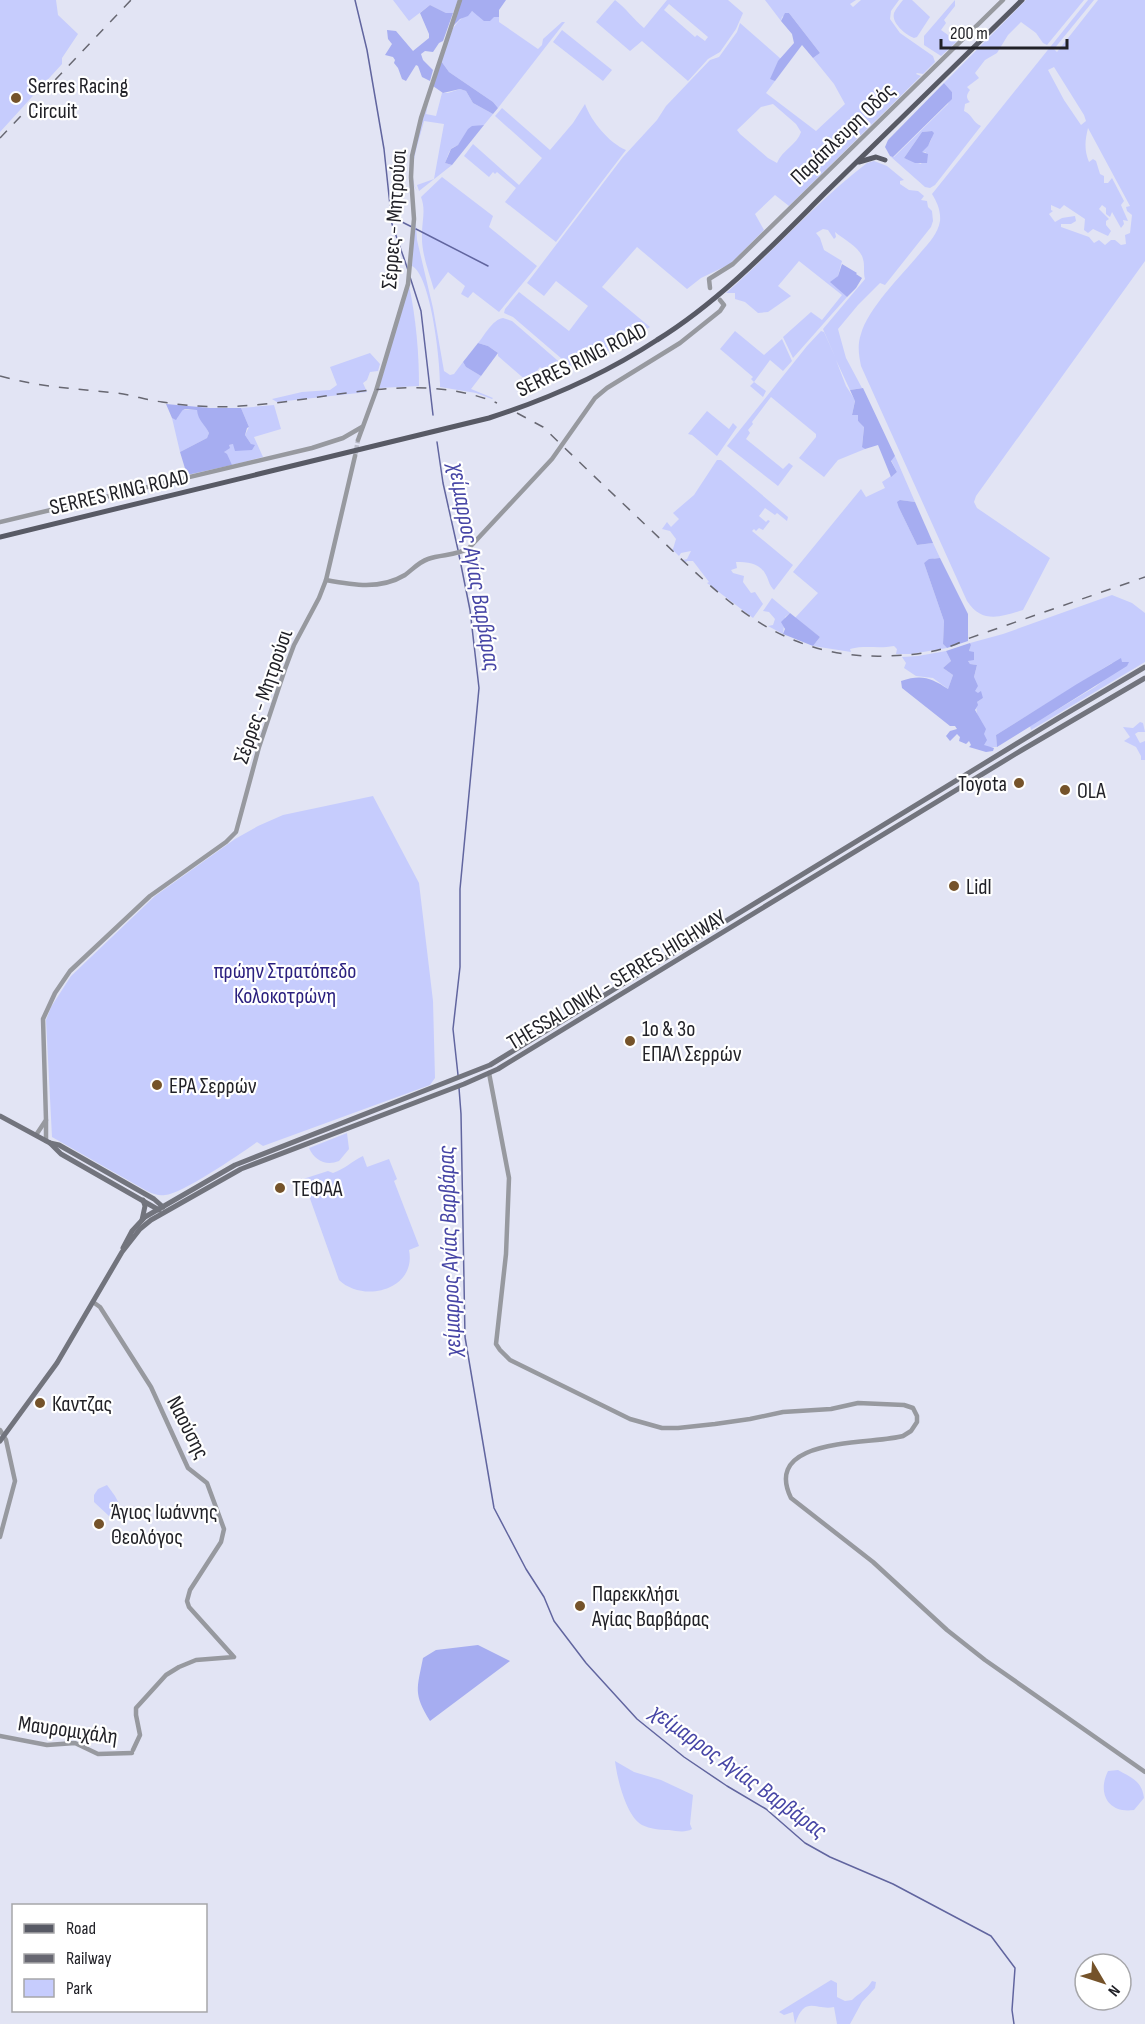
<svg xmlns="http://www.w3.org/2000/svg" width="1145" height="2024" viewBox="0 0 1145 2024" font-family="'Sofia Sans Condensed',sans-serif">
<rect width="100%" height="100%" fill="#e2e4f4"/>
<g fill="#c6ccfd" fill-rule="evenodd">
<path d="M0,0H56L58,15L78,34L62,58V64L0,132Z"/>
<path d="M393,0H458L453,13H446L430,5L409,21Z"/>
<path d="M615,0C626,8 633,19 644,28L667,0H728L743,13L736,29L720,52L708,59L688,81L642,41L630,51L596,22ZM669,4L708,37L705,41L697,35L695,37L664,10Z"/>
<path d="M765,0H856L850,4L853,7L861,0H899L891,11L890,19L900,33L933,56L935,62L923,74L917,73L916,74L921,76L861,135L855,136L857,139L789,206L775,195L755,214L764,230L730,264L701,278L687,289L637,247L602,287L650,327L584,365L578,367L569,365L513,317L504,313L505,309L519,292L569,331L588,306L556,281L544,296L527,283L623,157L657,120L666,106L710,60L719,57L737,32L740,23L781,59L778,62L771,78L775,81L766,93L816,131L845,104L834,84L813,58L820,53L789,13L782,17L781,21ZM773,104L796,124L801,132C797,145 782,150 777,163L768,158L740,134L737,130L761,107Z"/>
<path d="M903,0H912L930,17L917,37L914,38C906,35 891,23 894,13C896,8 900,4 903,0Z"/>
<path d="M955,0V6L944,20L946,23L941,30L948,35L950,40H954L965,29L967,32L941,56L924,45V36Z"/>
<path d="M1026,0H1084L1047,45L1043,43L1036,33L1021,22L1008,35L997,53L985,60L975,73L979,78L967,87L970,90C966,95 966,98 970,102L965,104L964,111C972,114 973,123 981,126L935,185L930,188L925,187L890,156L894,157L948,104L952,92L944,83ZM932,131C933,140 929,145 922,150L921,153L926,152L921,164L904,158L922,132Z"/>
<path d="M1088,0H1094L1054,49L1057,52L1098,0H1145V261L976,496L974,502L977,508L1050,558L1023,610C1001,617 982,624 967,601L861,366C859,356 857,345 861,334C868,308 903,274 921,252C929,243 938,233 940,221C941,211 937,202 932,194ZM1054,67L1084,115L1086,121L1081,125L1064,100L1048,70ZM1088,128L1130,206L1126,207L1127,211L1132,215L1130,233L1125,235L1126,244L1121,245L1115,240H1111L1105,245L1099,240L1094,243L1089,237L1061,227V224H1071L1076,221L1075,216L1062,218L1055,222L1049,214L1053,211L1051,210V205L1060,209L1064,205L1085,219L1084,230L1088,233L1093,229L1108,236L1111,231L1106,225V221L1109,219L1099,209L1102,205L1106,208V214L1110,217L1112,212L1121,228L1124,224L1123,220L1128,221L1121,205L1124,201L1112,178L1108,183H1104V176L1100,174L1096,161L1093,159L1089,162C1084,150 1085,140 1088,128Z"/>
<path d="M472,11L480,16L499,17V22L538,49L542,45L543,39L562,22H565L498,108L493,102L449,72L441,61C449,37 449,25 472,11Z"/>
<path d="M562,30L612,70L603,81L553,42Z"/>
<path d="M460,89L466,91L473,103L493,114L484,125C465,128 470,132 459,144C456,147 454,146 451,149C448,153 447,159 445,163L452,165L419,191L417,185L434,179L444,124L424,121C420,138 409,166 414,183C414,186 416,188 417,191C403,169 421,126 428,103L426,114L436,116L442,93H448Z"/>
<path d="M585,104C591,121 609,143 626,150L556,242L505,202L516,188L497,172L495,174L493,172L489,177L464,156L473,144L519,185L542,158L495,116L502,108L550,150L573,123Z"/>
<path d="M874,161L887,166L904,180L900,181V184L909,190L918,191L924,196L921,200L927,201L928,207L932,211L933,221L931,227L885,285L880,283L858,305L838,329L846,358L862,388L850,390L836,360L846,386L855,400L852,415H859L858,421L864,426L862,446L865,449L838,460L824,477L799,458L816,437V434L771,397L752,422L753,424L748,430L750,433L746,439L783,469L789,463L793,466L778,486L727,446L807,346L821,331L824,332L836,359L823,329L865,279C863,272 865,266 863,259C861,248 843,239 835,232L836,237L834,239L828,230L823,229L816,233L820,238L824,250L842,261L838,276L831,282L847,297L793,358L783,337L811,312L822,320L842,295L799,261L778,286L791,296L768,312L758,313L745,302L735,299V293H726C774,251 816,202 867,163Z"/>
<path d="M442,177L493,216L489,227L537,266L499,312L473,292L468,298L461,294L465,286L448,272L434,290C429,272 421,253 422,234C422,221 426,210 421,197Z"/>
<path d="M415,210L417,240L433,308L444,371L450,375L454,374L463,362L466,367L481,376L471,389L493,398L492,399L476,393L440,387C441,365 431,275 412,266Z"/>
<path d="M409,285C416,319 419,352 419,386L379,388Z"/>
<path d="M503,318L512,321L572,373L555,380L540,367L528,382L498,356V353L488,346L478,343C485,335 492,320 503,318Z"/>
<path d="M735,331L764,355L782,339L792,361L783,371L770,360L754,382L766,391L763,397L750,386L754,382L751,379L753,377L720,349Z"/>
<path d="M370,353L380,364L378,371L370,372L367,380L363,383L367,392L277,402L272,399L302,392L330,390L337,385L330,367Z"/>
<path d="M274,405L281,429L254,437L263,457L232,465L224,452L228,445L233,444L247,450L251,444L245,435L249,427L241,408Z"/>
<path d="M183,410H197L209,433L207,438L180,452L172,418L177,419L179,412Z"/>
<path d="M707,411L729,429L733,423L737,427L717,456L692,435L688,434Z"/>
<path d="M895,456L915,502L900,500L899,508L917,545L933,543L940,558H935L924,563L944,621L943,644L947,648L911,654H896L897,649L894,646C879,649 865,645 850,649L851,652L813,646L820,637L795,618L818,593L793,572L861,489L866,497L885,488L882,482L897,472L891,460Z"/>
<path d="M717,460H721L788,517L787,521L777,513L775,515L765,508L759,516L766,522L768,520L770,521L763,530L759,528L756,531L754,529L752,531L793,565L774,590C770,586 769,582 767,577C761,563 749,562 736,562L737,568L731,570L733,573L744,576L743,582L751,593L755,592L763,604L753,618L707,583L709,582L693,561H687L685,563L683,560L687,559L691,551L681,553L679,556L672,549H673L676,539L670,531L662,529L667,522L671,527L679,519L673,513L694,495Z"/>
<path d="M1112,595L1132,603L1145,613V662L1031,730L1030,726L1095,687L1128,662L1112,663L996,735L997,747H987L983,745C987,729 973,717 977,702L983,698L974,691V677L977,665L970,664L968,661L972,659L969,651L971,645L970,643L1003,634Z"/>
<path d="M772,598L790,613L785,617L783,634L768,626L773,625L775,619L769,612L763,611Z"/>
<path d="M946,651L951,661L943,668L953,675L948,689L933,678L916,676L904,668L906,663L902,657L918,656Z"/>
<path d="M1140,722L1143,723L1145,732H1138L1135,734L1140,743L1145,741V760H1141V756L1136,747L1124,741L1130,737L1123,727L1133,728Z"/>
<path d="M373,796L419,883L433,1001L435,1078L430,1085L263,1146L257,1142C240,1154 182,1194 165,1195C159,1196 153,1194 147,1191L52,1137L46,1020L51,1007L71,976L155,896L235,839L258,826L283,815Z"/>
<path d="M347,1133L349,1149L339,1161C326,1166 315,1161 309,1148Z"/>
<path d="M363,1156L367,1167L389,1159L397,1179L394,1181L419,1246L409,1250C417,1289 364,1304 339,1280L303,1179L328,1171L333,1173C345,1169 352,1161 363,1156Z"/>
<path d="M107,1485L115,1496L124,1513L110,1517L94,1502V1495L98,1489Z"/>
<path d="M615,1761L634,1772L661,1780L693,1795L690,1824L692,1829C685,1833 677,1831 669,1830C660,1830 650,1829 642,1825C626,1816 617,1778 615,1761Z"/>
<path d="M1118,1770C1132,1778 1142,1781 1144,1798L1134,1810C1108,1814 1097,1793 1108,1771Z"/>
<path d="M831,1980L837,1983V1997L845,2001L852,2000C859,1993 867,1990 872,1981L876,1982L875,1988L862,2002L850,2024H837L834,2007C816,2011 805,1994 795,2024L793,2012L784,2015L779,2012Z"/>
</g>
<g fill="#a6adf1">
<path d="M461,0H506L499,10V17H494L490,21H484L472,11L468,16L460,19L453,26Z"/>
<path d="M430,5L446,13H453L443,41L439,43L433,52L425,51L421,54L423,60L433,70L430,81L422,77L418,66L416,65L406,81L402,79L398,68L394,63L395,60L393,57L385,55L392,44L388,39L387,30L396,31L413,51L429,38V34L420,13Z"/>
<path d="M785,13H789L820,53L813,58L802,45L775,81L770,79L778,61L794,43L792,34L781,21Z"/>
<path d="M441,61L449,72L493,102L498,108L493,114L473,103L466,91L460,89L443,93L433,86Z"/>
<path d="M944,83L952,92V99L893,157L890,156L885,147L888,140Z"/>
<path d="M484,125L452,165L445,163L451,149L458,145L468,129L472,126Z"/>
<path d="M932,131L934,133L928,146L922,152L928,154L927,163H915L904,158L922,132Z"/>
<path d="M842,264L857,273L856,274L862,278L856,288L847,297L830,282L838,276Z"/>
<path d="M478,343L488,346L498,353L481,376L466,367L463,362Z"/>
<path d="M863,388L895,456L891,461L897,472L891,477L878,445L865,449L862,447L864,427L858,421V415H852L855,401L850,390Z"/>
<path d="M166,404L210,408H241L249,427L247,428L245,435L251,444L255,445L252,450L235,451L233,444L229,445L230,448L224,452L227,454L232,465L187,475L180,452L207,438L209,433C205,424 198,421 197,410C180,409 185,407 176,420L172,418Z"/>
<path d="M900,500L915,502L933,543L917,545L899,508L897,502Z"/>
<path d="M940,558L968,614V641L947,648L943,644L944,621L924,563L929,559Z"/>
<path d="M790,613L820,637L813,646L783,634L785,629L781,622Z"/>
<path d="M970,643L971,645L969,651L974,652V660L968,661L970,664L977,665L974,677L978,686L975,691L978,693L981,691L983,698L977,702L978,705L975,710L986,729L984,734L987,740L984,745L994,748L993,751L986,752L969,747L971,745L969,741L966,744L959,741L960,737L957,734L950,741L946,736L950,731L957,729L955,726H950L902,688L901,681C922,674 931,678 948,689L953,675L943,668L951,661L946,651Z"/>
<path d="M1121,658L1122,662H1129L1127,666L997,747L996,735L1077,684Z"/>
<path d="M478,1645L510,1661L430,1721C413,1693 417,1689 423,1658L436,1650Z"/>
</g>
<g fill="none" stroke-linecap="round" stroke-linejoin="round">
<g stroke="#61659f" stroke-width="1.5">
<path d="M355,0L367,50L384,149L392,224L408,270"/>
<path d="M392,217L412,227"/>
<path d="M416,229L488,266"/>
<path d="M410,277L421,311L433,415"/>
<path d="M437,442L443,483L458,550"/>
<path d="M458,1075L453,1029L460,967V889L479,688L470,610L459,555"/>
<path d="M459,1088L461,1114L465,1337L494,1508L526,1569L544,1597L554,1621L586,1663L637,1719L684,1757L727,1786L766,1809L805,1843L830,1857L893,1884L991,1936L1015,1968L1012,2010L1014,2024"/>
</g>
<path stroke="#bbbdcb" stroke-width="4.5" stroke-dasharray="4.5 2" stroke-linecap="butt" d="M355,456L358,440"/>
<g stroke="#97999f" stroke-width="4.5">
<path d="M710,288L709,279L733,264L1003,0"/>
<path d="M358,440L376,391L408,284L414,219L411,177L412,156L421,118L460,0"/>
<path d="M0,522L312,448L343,438L362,427"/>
<path d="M326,580C353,585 380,590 405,575C413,569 419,562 428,559C442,554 456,556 469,548L552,459L595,398L607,388L680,343L720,311L724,305L720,300"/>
<path d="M489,1073L509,1178L506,1254L496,1344L500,1350L510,1360L630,1419L662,1428H678L715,1424L750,1419L783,1412L831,1409L858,1403L904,1405L913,1408L917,1416V1422L911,1431L903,1436C872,1445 761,1436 791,1498L873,1562L947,1630L985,1660L1145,1772"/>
<path d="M46,1120V1141"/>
<path d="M36,1135L46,1120L43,1019L55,993L70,971L150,896L226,842L236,832L259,747L285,669L294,645L319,598L326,580L355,456"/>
<path d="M93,1302L100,1307L151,1387L188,1468L207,1483L224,1529L221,1542L190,1590L187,1601L189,1607L234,1657L196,1660L179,1667L166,1675L136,1708V1715L140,1735L133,1750"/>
<path d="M0,1430L6,1440L15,1481L0,1537"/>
<path d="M0,1736L47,1745L75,1743L98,1754L132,1753"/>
</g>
<g stroke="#72747d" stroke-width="5">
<path d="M0,1116L50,1143L59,1145L154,1199L163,1207"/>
<path d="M50,1143L61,1154L159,1210"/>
<path d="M142,1220L145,1206L143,1200"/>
<path d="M123,1248L132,1231L145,1217L235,1165L490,1065L1057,719L1145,667"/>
<path d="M0,1441L57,1363L122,1252L140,1229L151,1220L241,1169L464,1084L498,1069L1022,750L1145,678"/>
</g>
<g stroke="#585a65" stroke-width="5">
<path d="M859,162L876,157L885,160"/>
<path d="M0,537L489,418C548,399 605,374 657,340C720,301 772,246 824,194C890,130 956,64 1022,0"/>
</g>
<g stroke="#676771" stroke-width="1.5" stroke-dasharray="10 10" stroke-linecap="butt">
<path d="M0,138L131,0"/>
<path d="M0,376C39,387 77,389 117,393C132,395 147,400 162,402C187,406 214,408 240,406C324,402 416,369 497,403"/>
<path d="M517,413L543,427C579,462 615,496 652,531C723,599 780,660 888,656C917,655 942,652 967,639L1145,577"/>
</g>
</g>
<g fill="#75532a" stroke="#fff" stroke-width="2">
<circle cx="16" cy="98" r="6"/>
<circle cx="1019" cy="783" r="6"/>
<circle cx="1065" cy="790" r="6"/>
<circle cx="954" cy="886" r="6"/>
<circle cx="630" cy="1041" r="6"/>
<circle cx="157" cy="1085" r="6"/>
<circle cx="280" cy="1188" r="6"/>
<circle cx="40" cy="1403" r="6"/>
<circle cx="99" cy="1524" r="6"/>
<circle cx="580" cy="1606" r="6"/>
</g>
<g text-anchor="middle" stroke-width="4.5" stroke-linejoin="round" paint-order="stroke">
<g font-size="22" fill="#212127" stroke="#fff" text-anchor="start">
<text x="28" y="93">Serres Racing<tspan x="28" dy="25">Circuit</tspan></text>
<text x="1007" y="791" text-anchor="end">Toyota</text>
<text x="1077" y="798">OLA</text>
<text x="966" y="894">Lidl</text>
<text x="642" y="1036">1ο &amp; 3ο<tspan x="642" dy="25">ΕΠΑΛ Σερρών</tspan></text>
<text x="169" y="1093">ΕΡΑ Σερρών</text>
<text x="292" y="1196">ΤΕΦΑΑ</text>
<text x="52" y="1411">Καντζας</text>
<text x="111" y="1519">Άγιος Ιωάννης<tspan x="111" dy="25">Θεολόγος</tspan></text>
<text x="592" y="1601">Παρεκκλήσι<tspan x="592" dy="25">Αγίας Βαρβάρας</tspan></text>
</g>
<g font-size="22" fill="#212127" stroke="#fff">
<text transform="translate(842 133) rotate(-44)" y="8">Παράπλευρη Οδός</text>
<text transform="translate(393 219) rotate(-86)" y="8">Σέρρες - Μητρούσι</text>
<text transform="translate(581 359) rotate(-26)" y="8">SERRES RING ROAD</text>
<text transform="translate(119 491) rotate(-13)" y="8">SERRES RING ROAD</text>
<text transform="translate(262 696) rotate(-71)" y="8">Σέρρες - Μητρούσι</text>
<text transform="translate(616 979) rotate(-31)" y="8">THESSALONIKI - SERRES HIGHWAY</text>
<text transform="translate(189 1427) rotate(63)" y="8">Ναούσης</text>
<text transform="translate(68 1729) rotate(8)" y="8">Μαυρομιχάλη</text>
</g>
<g font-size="22" fill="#2b207f" stroke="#fff">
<text x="285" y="978">πρώην Στρατόπεδο<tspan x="285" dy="25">Κολοκοτρώνη</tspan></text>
</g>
<g font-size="24" font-style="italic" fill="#4746a6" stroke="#fff">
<text transform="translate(475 567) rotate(80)" y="8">χείμαρρος Αγίας Βαρβάρας</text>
<text transform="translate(449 1251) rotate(-92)" y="8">χείμαρρος Αγίας Βαρβάρας</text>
<text transform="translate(739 1771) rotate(36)" y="8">χείμαρρος Αγίας Βαρβάρας</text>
</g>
</g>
<rect x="12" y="1904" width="195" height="108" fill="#ffffff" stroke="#a6a6a9" stroke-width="1.5"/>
<rect x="24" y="1924" width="30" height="9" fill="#585a65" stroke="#a6a6a9" stroke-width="1.5"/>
<text x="66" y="1934" font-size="18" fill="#212127">Road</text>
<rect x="24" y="1954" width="30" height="9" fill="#676771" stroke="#a6a6a9" stroke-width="1.5"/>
<text x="66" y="1964" font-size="18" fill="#212127">Railway</text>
<rect x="24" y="1979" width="30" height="18" fill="#c6ccfd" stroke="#a6a6a9" stroke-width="1.5"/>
<text x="66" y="1994" font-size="18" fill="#212127">Park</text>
<g transform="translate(1103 1982) rotate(129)"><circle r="28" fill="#ffffff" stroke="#a6a6a9" stroke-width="1.5"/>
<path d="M0-4.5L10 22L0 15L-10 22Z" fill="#75532a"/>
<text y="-9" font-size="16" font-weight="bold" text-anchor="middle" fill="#212127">N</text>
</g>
<path d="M941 39v9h126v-9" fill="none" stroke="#212127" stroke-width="3"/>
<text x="950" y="39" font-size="18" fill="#212127" stroke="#ffffff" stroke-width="4.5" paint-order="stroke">200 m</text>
</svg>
